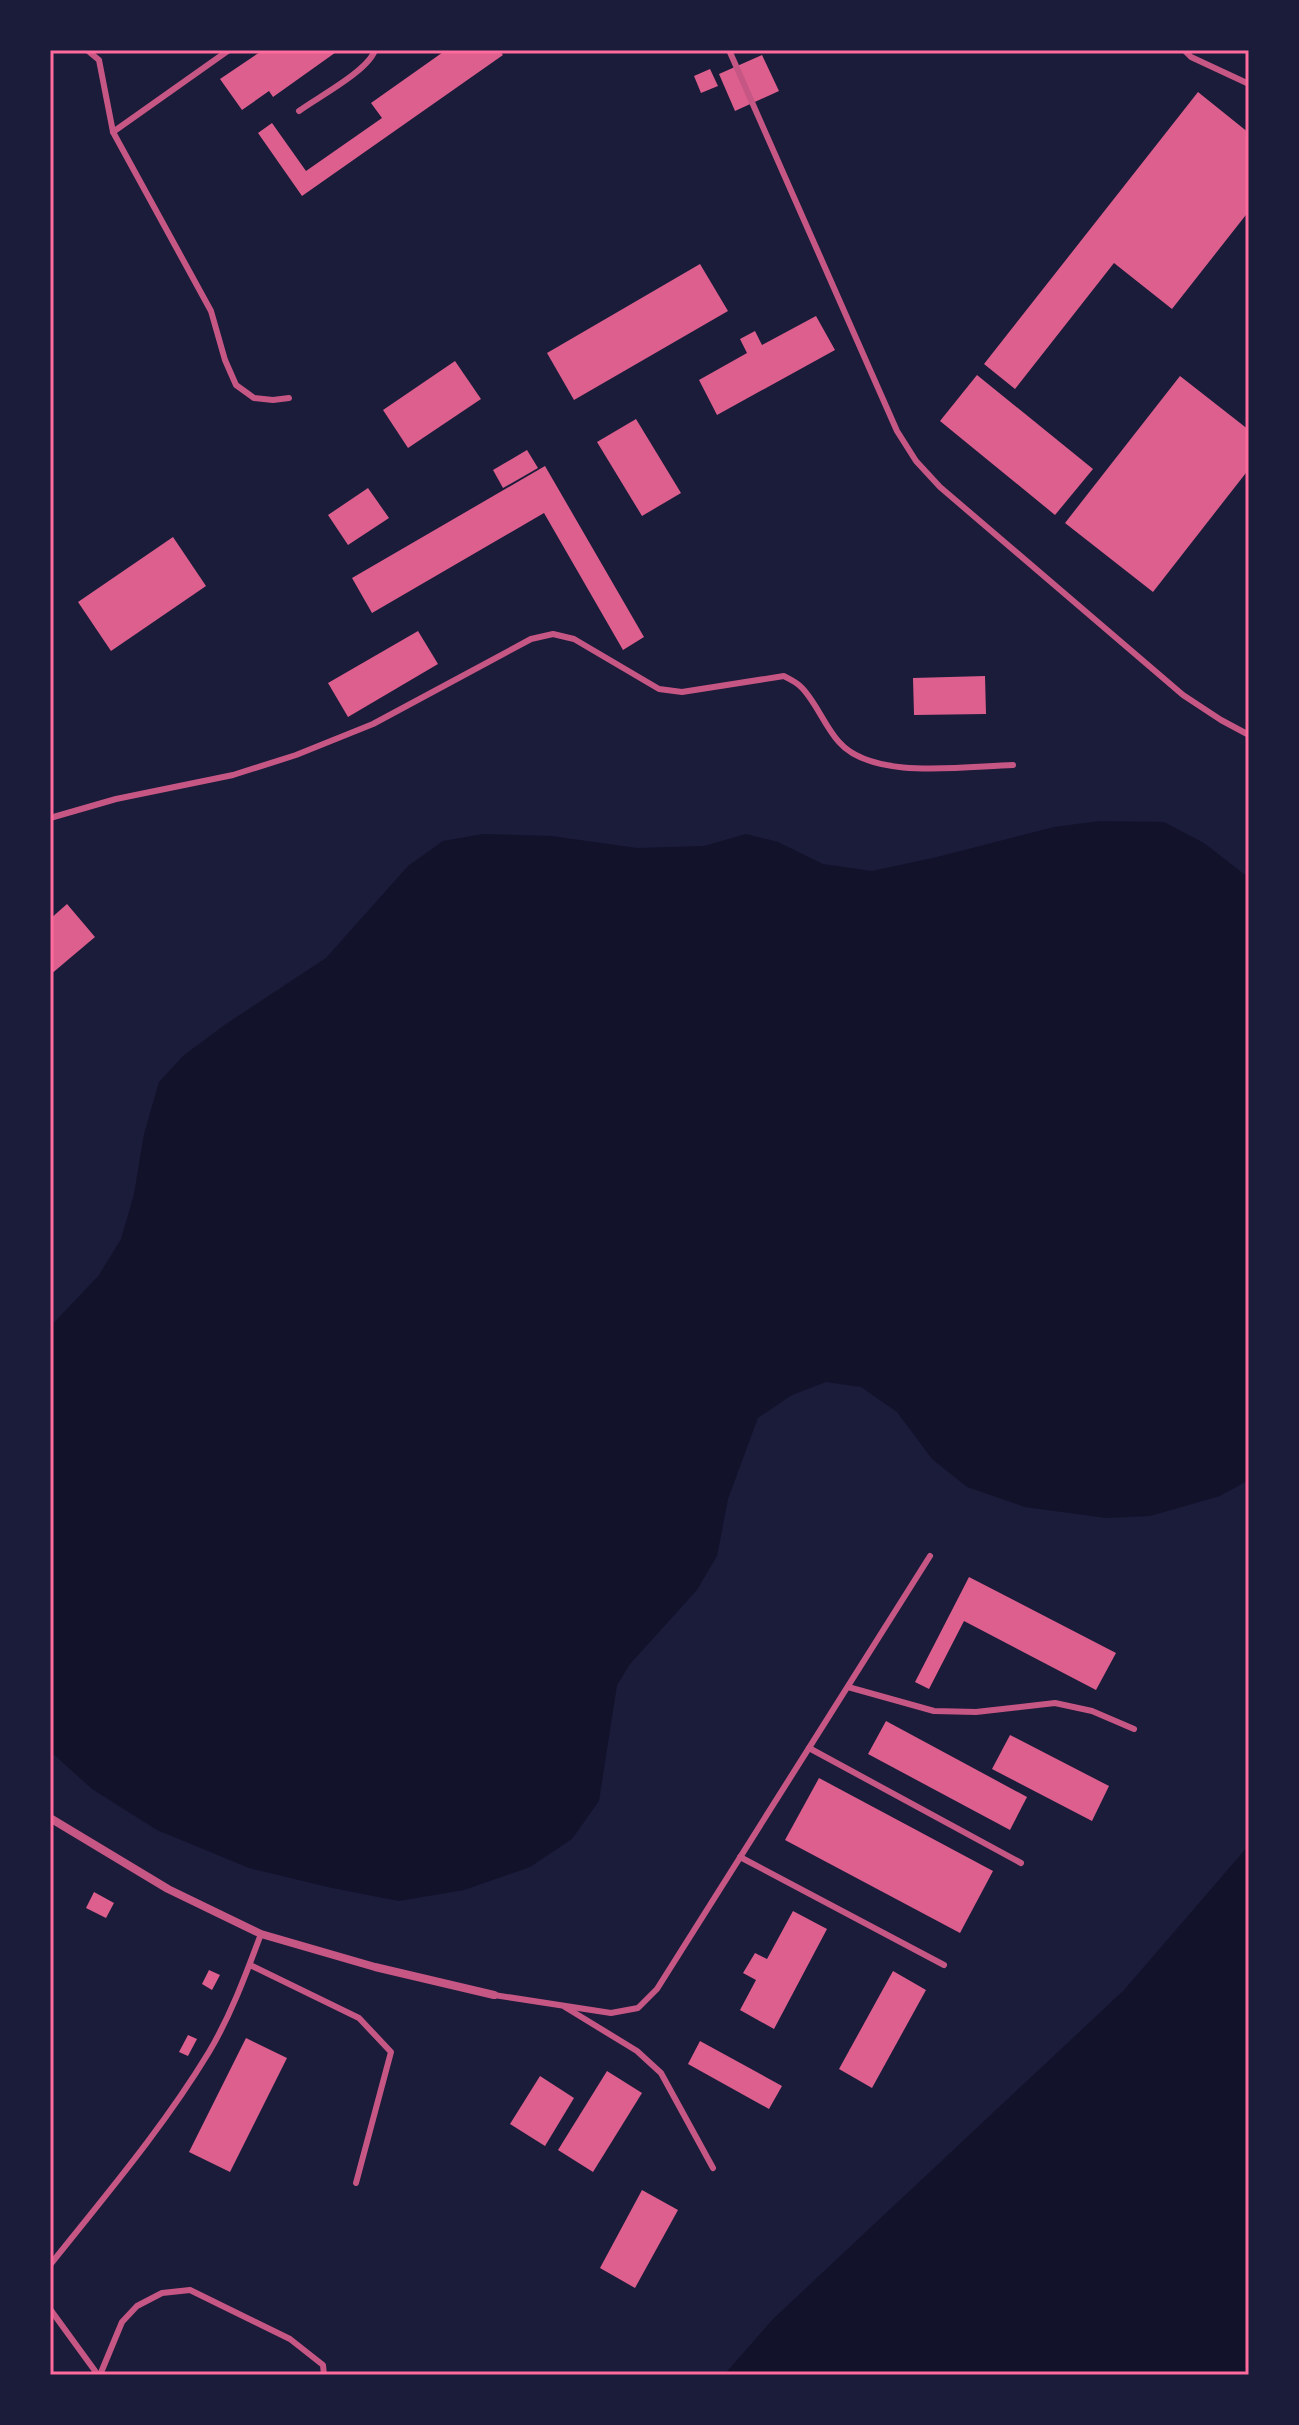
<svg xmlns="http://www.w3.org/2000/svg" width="1299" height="2425" viewBox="0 0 1299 2425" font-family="'Playfair Display',serif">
<rect width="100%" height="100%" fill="#1b1b3a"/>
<g fill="#12122b">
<path d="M1100,821L1164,822L1204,843L1249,878V1480L1220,1496L1150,1516L1106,1518L1025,1507L967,1487L932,1459L897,1412L861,1387L826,1382L792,1395L758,1418L728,1499L717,1556L697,1590L630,1664L617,1685L599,1801L572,1839L530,1867L464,1890L399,1901L332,1888L249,1868L157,1830L92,1789L50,1751V1327L99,1275L121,1239L134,1194L144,1134L159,1082L184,1055L226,1024L326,958L408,866L443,841L483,834L551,836L637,848L704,846L746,834L778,842L823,864L872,871L937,857L1054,827Z"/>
<path d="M1249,1845V2375H724L773,2319L1124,1990Z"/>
</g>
<g fill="#dd5f8e">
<path d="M263,50H339L273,97L269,91L242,110L220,79Z"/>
<path d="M446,50H499L503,55L302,196L258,133L272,123L306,171L382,118L371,103Z"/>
<path d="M762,55L779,91L735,111L719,74Z"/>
<path d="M710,69L718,86L701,93L694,76Z"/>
<path d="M1198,92L1249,133V211L1172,309L1114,263L1015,389L984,364Z"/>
<path d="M700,264L728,311L574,400L547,353Z"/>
<path d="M816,316L835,350L717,415L699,380L747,353L740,339L755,331L762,345Z"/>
<path d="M455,361L481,399L408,448L383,410Z"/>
<path d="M977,375L1093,469L1055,515L940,421Z"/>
<path d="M1180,376L1249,430V469L1153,592L1065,523Z"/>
<path d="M636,419L681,493L642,516L597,442Z"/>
<path d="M527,450L538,468L503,488L493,470Z"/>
<path d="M545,466L644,637L623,650L544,513L372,613L352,578Z"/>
<path d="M368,488L389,518L348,545L328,515Z"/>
<path d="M173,537L206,586L111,651L78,602Z"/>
<path d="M418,631L438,664L348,717L328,683Z"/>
<path d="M985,676L986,714L914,715L913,678Z"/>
<path d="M67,904L95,937L50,975V919Z"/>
<path d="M969,1577L1116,1653L1096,1690L964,1621L929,1689L915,1682Z"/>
<path d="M886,1721L1027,1797L1010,1830L868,1754Z"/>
<path d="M1010,1735L1109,1786L1092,1821L992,1769Z"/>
<path d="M819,1778L993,1871L960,1933L785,1840Z"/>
<path d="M94,1892L114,1903L106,1918L86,1908Z"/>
<path d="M793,1911L827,1929L774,2029L740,2010L756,1980L743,1973L755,1953L767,1959Z"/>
<path d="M209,1970L220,1975L212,1990L202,1984Z"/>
<path d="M893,1971L926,1990L872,2088L839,2069Z"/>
<path d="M188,2035L197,2039L188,2056L179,2052Z"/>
<path d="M246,2038L287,2058L230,2172L189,2152Z"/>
<path d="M700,2041L782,2086L769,2109L688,2064Z"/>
<path d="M607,2071L642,2093L593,2172L558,2150Z"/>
<path d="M540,2076L574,2098L545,2146L510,2124Z"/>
<path d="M642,2190L678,2210L635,2288L600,2268Z"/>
</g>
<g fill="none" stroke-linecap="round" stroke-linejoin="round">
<g stroke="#c65784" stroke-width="6">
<path d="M87,50L99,60L113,132L211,311L225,360L236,385L254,398L273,400L289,398"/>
<path d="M729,50L897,431L916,461L940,487L1183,695L1221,720L1249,735"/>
<path d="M1184,50L1191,57L1249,84"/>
<path d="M299,111C318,97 368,71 375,50"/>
<path d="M113,132L229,50"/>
<path d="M50,818L116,799L233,775L296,755L373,724L531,639L553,634L574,639L659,689L682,692L784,676C789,679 796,682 800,686C814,698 825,727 839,742C873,781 966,766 1013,765"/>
<path d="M848,1687L934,1711L976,1712L1055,1703L1092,1711L1134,1729"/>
<path d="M809,1748L1021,1863"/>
<path d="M740,1857L944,1965"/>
<path d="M250,1965L359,2018L391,2052L356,2183"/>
<path d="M494,1995L611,2013L638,2008L657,1989L930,1556"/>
<path d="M565,2007L637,2051L661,2073L713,2168"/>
<path d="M50,2265C105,2196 163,2128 209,2052C231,2015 246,1974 261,1934"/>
<path d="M50,2309L98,2375"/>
<path d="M100,2375L122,2322L137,2306L162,2293L190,2290L290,2339L323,2365L324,2375"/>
</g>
<path stroke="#c65784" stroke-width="8" d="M50,1818L168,1889L261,1934L375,1967L494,1995"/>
</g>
<rect width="1299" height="2425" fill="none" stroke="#1b1b3a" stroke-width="104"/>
<rect x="52" y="52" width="1195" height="2321" fill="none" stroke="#ff6b9d" stroke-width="3"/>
</svg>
